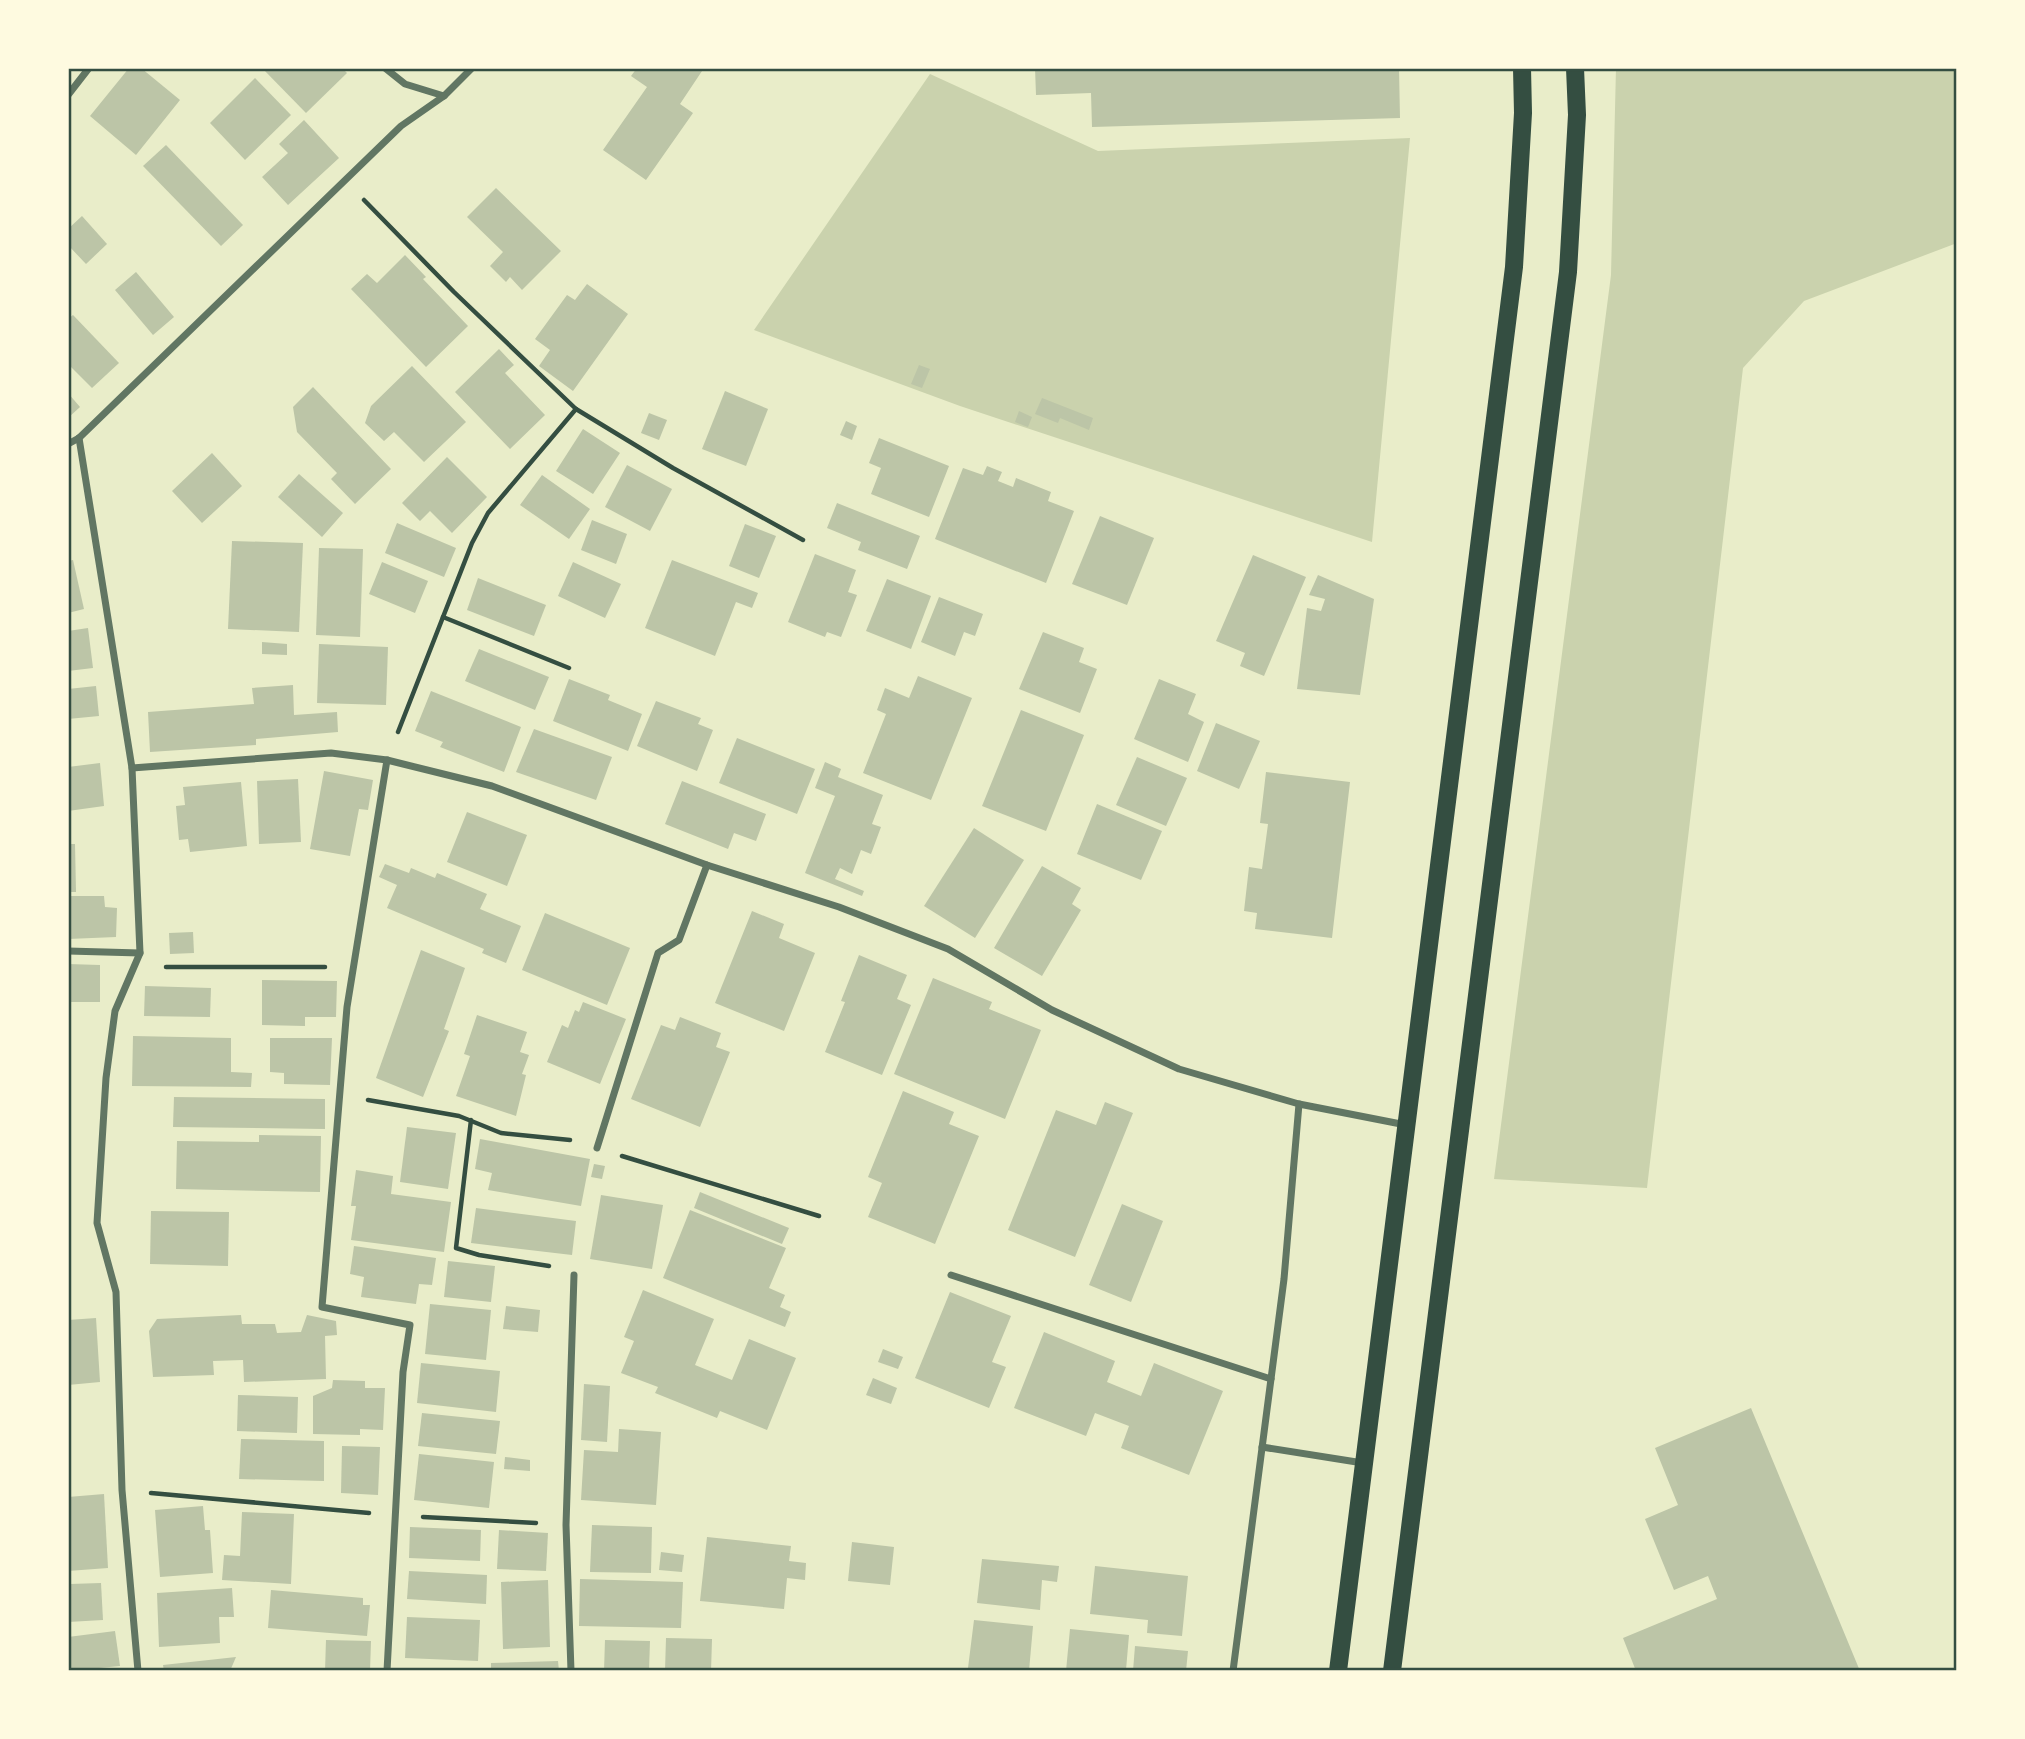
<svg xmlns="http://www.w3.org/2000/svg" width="2025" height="1739" viewBox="0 0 2025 1739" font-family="'DM Sans',sans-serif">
<rect width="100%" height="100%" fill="#e9edc9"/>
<g fill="#cad2ad">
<path d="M1616,68H1957V243L1804,301L1743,368L1647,1188L1494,1179L1611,275Z"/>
<path d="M930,74L1098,151L1410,138L1372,542L960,406L754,330Z"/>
</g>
<g fill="#bcc5a7">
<path d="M129,68H141L180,100L136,155L90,116Z"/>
<path d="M262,68H342L347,73L306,113Z"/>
<path d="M637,68H704L680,104L693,113L646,180L603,150L647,87L631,76Z"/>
<path d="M1035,68H1399L1400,118L1092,127L1091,93L1036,95Z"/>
<path d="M255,78L291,115L245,160L210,123Z"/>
<path d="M304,120L339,158L288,205L262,177L288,153L279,144Z"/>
<path d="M166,145L243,225L221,246L143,166Z"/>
<path d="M496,188L561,251L522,290L510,277L506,282L490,266L503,252L467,217Z"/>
<path d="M82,216L107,244L86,264L68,245V229Z"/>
<path d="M405,255L426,277L423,279L468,326L426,367L351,289L367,274L377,283Z"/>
<path d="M136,272L174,317L153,335L115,290Z"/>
<path d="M587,284L628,314L573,391L539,366L550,350L535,339L567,295L575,300Z"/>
<path d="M73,315L119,363L92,388L68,364V319Z"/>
<path d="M499,349L514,365L505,373L545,415L510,449L455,392Z"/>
<path d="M919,365L930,369L922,388L911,384Z"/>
<path d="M412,366L466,422L424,462L394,432L384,441L365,423L371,406Z"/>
<path d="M313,387L391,469L355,504L331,479L337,473L297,432L293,407Z"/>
<path d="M725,391L768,409L746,466L702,449Z"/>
<path d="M68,393L80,407L68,418Z"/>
<path d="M1042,398L1093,418L1089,430L1060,418L1058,423L1035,414Z"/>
<path d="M1019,411L1032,417L1028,427L1015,422Z"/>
<path d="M649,413L667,420L659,440L641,433Z"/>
<path d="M846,421L857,426L852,440L840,435Z"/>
<path d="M583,429L620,453L593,494L556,471Z"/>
<path d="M879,438L949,466L929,517L871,494L881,468L869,463Z"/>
<path d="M212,453L242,486L202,523L172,491Z"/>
<path d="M447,457L487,497L452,533L430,511L420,521L402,503Z"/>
<path d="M627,465L672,489L650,531L605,507Z"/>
<path d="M987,466L1002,472L998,481L1013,487L1016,478L1051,492L1048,501L1074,511L1046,583L935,539L963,468L983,475Z"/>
<path d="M299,474L343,513L322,537L278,497Z"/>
<path d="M542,475L590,509L569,539L520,505Z"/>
<path d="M837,503L920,536L907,569L858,550L861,542L827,528Z"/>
<path d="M1100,516L1154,538L1127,605L1072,584Z"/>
<path d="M592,520L627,534L616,564L581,550Z"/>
<path d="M397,523L456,548L444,577L385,553Z"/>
<path d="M745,524L776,536L759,578L729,566Z"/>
<path d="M232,541L303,543L299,632L228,629Z"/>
<path d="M319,548L363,549L360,637L316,635Z"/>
<path d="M815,554L856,570L848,592L857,595L841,637L827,632L825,637L788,622Z"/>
<path d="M1253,555L1306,577L1264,676L1240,666L1245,653L1216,641Z"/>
<path d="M73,560L84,609L68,613V561Z"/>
<path d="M672,560L758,593L752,608L736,602L715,656L645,628Z"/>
<path d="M382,562L428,581L415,613L369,594Z"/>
<path d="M573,562L621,584L605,618L558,596Z"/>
<path d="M1318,575L1374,599L1360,695L1297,689L1307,608L1321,611L1325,599L1309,595Z"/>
<path d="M478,578L546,605L534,636L467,610Z"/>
<path d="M887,579L931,596L911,649L866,631Z"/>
<path d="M939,597L983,614L975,636L964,632L955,656L921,642Z"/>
<path d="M88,628L93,668L68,671V631Z"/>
<path d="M1043,632L1084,648L1079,662L1097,669L1080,713L1019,689Z"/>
<path d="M262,642L287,644V655L262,654Z"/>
<path d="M319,644L388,647L386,705L317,703Z"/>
<path d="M479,649L549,677L535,710L465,681Z"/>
<path d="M918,676L972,698L931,800L863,773L886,714L877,710L885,688L909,698Z"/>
<path d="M569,679L610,695L608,700L642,714L628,751L553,721Z"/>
<path d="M1159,679L1196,694L1188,714L1204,722L1188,762L1134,739Z"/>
<path d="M293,685L294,715L337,712L338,732L256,739V745L150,752L148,712L254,704L252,688Z"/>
<path d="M96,686L99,716L68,719V689Z"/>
<path d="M431,691L521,727L504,772L440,747L443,742L415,731Z"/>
<path d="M656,701L701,718L698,724L713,730L697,771L637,746Z"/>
<path d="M1021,710L1084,735L1046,831L982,806Z"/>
<path d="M1216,723L1260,741L1239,789L1197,771Z"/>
<path d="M534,729L612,757L596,800L516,772Z"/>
<path d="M737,738L815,769L797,814L719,783Z"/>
<path d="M1137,757L1187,778L1166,826L1116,805Z"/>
<path d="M825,762L841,769L838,777L883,795L872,824L881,827L871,854L861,850L852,874L840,868L835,879L864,891L862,896L805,873L835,796L815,788Z"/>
<path d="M100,763L104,806L68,811V767Z"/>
<path d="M324,771L373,780L368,810L359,809L350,856L310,849Z"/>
<path d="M1266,772L1350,782L1332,938L1255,929L1257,913L1244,911L1249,867L1262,869L1268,824L1260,823Z"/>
<path d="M298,779L301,842L259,844L257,781Z"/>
<path d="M682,781L766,814L756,841L734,833L728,849L665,824Z"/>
<path d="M241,782L247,846L190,852L188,839L179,840L176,806L185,805L183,787Z"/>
<path d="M1097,804L1162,831L1141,880L1077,854Z"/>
<path d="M467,812L527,835L507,886L447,862Z"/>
<path d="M974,828L1024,860L975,938L924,906Z"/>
<path d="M68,844H75L76,892H68Z"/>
<path d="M385,864L409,873L411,868L435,878L437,873L487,894L480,909L521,926L506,963L482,953L484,949L387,908L397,885L379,877Z"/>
<path d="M1042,866L1081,888L1072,904L1081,910L1042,976L994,948Z"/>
<path d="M68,896H104L105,907L117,908L116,937L68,939Z"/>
<path d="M752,911L784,924L779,938L815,953L784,1031L715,1003Z"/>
<path d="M545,913L630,948L607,1005L522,970Z"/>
<path d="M193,932L194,953L170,954L169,933Z"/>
<path d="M421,950L465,968L444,1029L449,1031L423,1097L376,1078Z"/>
<path d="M859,955L907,975L897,999L911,1005L882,1075L825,1052L845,1002L841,1001Z"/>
<path d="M68,964L100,965V1002H68Z"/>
<path d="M933,978L992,1002L989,1009L1041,1030L1005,1119L894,1074Z"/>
<path d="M262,980L337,981L336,1017H305V1026L262,1025Z"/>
<path d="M145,986L211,988L210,1017L144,1016Z"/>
<path d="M583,1002L626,1019L600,1084L547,1062L562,1025L568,1028L575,1010L579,1012Z"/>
<path d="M477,1015L527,1032L520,1052L529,1055L522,1074L526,1075L516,1116L456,1096L470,1056L464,1054Z"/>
<path d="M680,1017L721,1033L716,1047L730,1052L700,1127L631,1099L661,1025L675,1030Z"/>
<path d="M133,1036L231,1038V1072L252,1073L251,1087L132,1086Z"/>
<path d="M270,1038H332L330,1085L284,1084V1073L270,1072Z"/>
<path d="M903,1091L954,1112L949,1124L979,1136L935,1244L868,1217L882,1183L868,1177Z"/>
<path d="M174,1097L325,1099V1129L173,1127Z"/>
<path d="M1105,1102L1133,1113L1075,1257L1008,1230L1056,1110L1096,1125Z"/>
<path d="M407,1127L456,1133L448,1189L400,1182Z"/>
<path d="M259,1135L321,1136L320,1192L176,1189L177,1141L259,1142Z"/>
<path d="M480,1139L590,1159L581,1206L488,1190L492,1173L475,1169Z"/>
<path d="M594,1164L605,1166L602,1179L591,1177Z"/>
<path d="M356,1170L393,1176L391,1194L451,1202L444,1252L351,1240L356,1206H351Z"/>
<path d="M700,1192L789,1228L782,1244L694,1208Z"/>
<path d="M601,1195L663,1205L652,1269L590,1259Z"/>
<path d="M1122,1204L1163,1221L1131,1302L1089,1285Z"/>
<path d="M476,1208L576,1221L572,1255L471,1243Z"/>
<path d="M690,1210L786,1248L769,1288L785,1295L780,1307L791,1312L785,1327L663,1278Z"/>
<path d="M151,1211L229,1212L228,1266L150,1264Z"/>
<path d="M354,1246L436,1258L432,1285L419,1284L416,1304L361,1297L364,1277L350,1274Z"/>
<path d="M448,1261L495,1266L491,1302L444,1297Z"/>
<path d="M643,1290L714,1319L695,1365L732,1380L749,1339L796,1358L767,1430L720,1411L717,1418L655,1393L658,1387L621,1373L634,1341L624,1337Z"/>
<path d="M950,1292L1011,1316L992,1362L1006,1367L989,1408L915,1378Z"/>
<path d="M430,1304L491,1310L486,1360L425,1354Z"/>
<path d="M506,1306L540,1310L538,1332L503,1329Z"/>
<path d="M241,1315L242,1324H275L277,1333L301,1332L307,1315L336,1321L337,1335L325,1336L326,1379L244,1382L243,1360L213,1361L214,1375L153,1377L149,1331L157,1319Z"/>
<path d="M96,1318L100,1382L68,1385V1320Z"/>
<path d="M1044,1332L1115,1361L1107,1382L1141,1396L1154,1363L1223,1391L1189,1475L1121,1448L1129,1426L1095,1413L1086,1436L1014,1408Z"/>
<path d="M883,1349L903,1357L898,1369L878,1362Z"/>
<path d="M421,1363L500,1371L496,1412L417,1403Z"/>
<path d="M873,1378L897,1388L891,1404L866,1395Z"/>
<path d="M333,1380L365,1381V1388H385L383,1430L360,1429V1435L313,1434V1396L332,1388Z"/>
<path d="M584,1384L610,1386L607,1442L581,1440Z"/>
<path d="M238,1395L298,1397L297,1433L237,1431Z"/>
<path d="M1751,1408L1860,1671H1636L1623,1638L1717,1599L1708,1576L1674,1590L1645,1519L1678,1505L1655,1448Z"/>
<path d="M422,1413L500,1421L496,1454L418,1446Z"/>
<path d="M619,1429L661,1432L656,1505L581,1500L584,1450L618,1452Z"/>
<path d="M241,1439L324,1441V1481L239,1479Z"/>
<path d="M342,1446L380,1447L378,1495L341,1493Z"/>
<path d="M419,1454L494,1462L489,1508L414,1500Z"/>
<path d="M505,1457L530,1460V1471L504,1469Z"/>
<path d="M104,1494L108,1568L68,1571V1497Z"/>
<path d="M203,1506L205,1530H210L213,1573L160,1577L155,1510Z"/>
<path d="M242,1512L294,1514L291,1584L222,1580L224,1555L240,1556Z"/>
<path d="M592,1525L652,1527L651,1573L590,1572Z"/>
<path d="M410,1527L481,1530L480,1561L409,1558Z"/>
<path d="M499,1530L548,1533L546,1571L497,1569Z"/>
<path d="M707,1537L791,1546L789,1561L806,1563L805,1580L787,1578L784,1609L700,1601Z"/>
<path d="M852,1542L894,1547L890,1585L848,1581Z"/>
<path d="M661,1552L684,1555L682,1572L659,1570Z"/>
<path d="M982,1559L1059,1566L1057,1582L1042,1580L1040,1610L977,1603Z"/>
<path d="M1095,1566L1188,1576L1182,1636L1147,1633L1148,1620L1090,1614Z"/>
<path d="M409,1571L487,1575L486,1604L407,1599Z"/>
<path d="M580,1579L683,1582L681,1628L579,1626Z"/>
<path d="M548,1580L550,1647L503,1649L501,1582Z"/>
<path d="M101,1583L103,1620L68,1622L70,1584Z"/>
<path d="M232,1588L234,1617H219L220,1643L159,1647L157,1593Z"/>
<path d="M271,1590L363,1598V1605H370L367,1636L268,1628Z"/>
<path d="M407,1617L480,1620L478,1661L405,1658Z"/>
<path d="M974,1620L1033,1626L1029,1671L968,1668Z"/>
<path d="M1070,1629L1129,1635L1126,1670L1066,1671Z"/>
<path d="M115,1631L120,1666L68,1671V1637Z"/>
<path d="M666,1638L712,1639L711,1671H665Z"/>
<path d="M326,1640L371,1641L370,1671H325Z"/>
<path d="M605,1640L650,1641L649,1671H604Z"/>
<path d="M1135,1646L1188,1651L1186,1671H1133Z"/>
<path d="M236,1657L230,1671H164L163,1665Z"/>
<path d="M558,1661L559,1671H491V1663Z"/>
</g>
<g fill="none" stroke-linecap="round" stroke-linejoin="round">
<g stroke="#344e41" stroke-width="4.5">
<path d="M364,200L454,292L576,409L673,468L803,540"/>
<path d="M443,617L569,668"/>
<path d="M398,732L472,543L488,513L576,409"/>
<path d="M166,967H325"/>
<path d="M368,1100L459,1116L501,1133L570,1140"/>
<path d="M471,1120L456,1248L479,1255L549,1266"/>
<path d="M622,1156L819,1216"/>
<path d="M151,1493L369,1513"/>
<path d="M423,1517L536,1523"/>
</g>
<g stroke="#617663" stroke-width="7">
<path d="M385,68L405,84L444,96L472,68"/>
<path d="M68,95L89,68"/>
<path d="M79,438L132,768L140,953L115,1011L106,1078L97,1223L116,1292L122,1490L138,1671"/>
<path d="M68,444L79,438L401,126L444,96"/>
<path d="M132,768L331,753L387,760L492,786L707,865L839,907L948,949L1052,1010L1179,1069L1299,1104L1406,1125"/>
<path d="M68,951L140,953"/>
<path d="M597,1148L658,953L679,940L707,865"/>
<path d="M951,1275L1271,1379"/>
<path d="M1262,1447L1363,1463"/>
<path d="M387,1671L403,1372L410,1325L322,1307L347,1007L387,760"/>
<path d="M571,1671L566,1525L574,1275"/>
<path d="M1233,1671L1284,1279L1299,1104"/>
</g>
<g stroke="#344e41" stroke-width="18">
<path d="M1338,1671L1514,267L1523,113L1522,68"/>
<path d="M1392,1671L1568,272L1577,115L1575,68"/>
</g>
</g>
<rect width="2025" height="1739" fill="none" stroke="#fefae0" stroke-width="140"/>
<rect x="70" y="70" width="1885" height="1599" fill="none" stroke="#344e41" stroke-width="2.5"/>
</svg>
